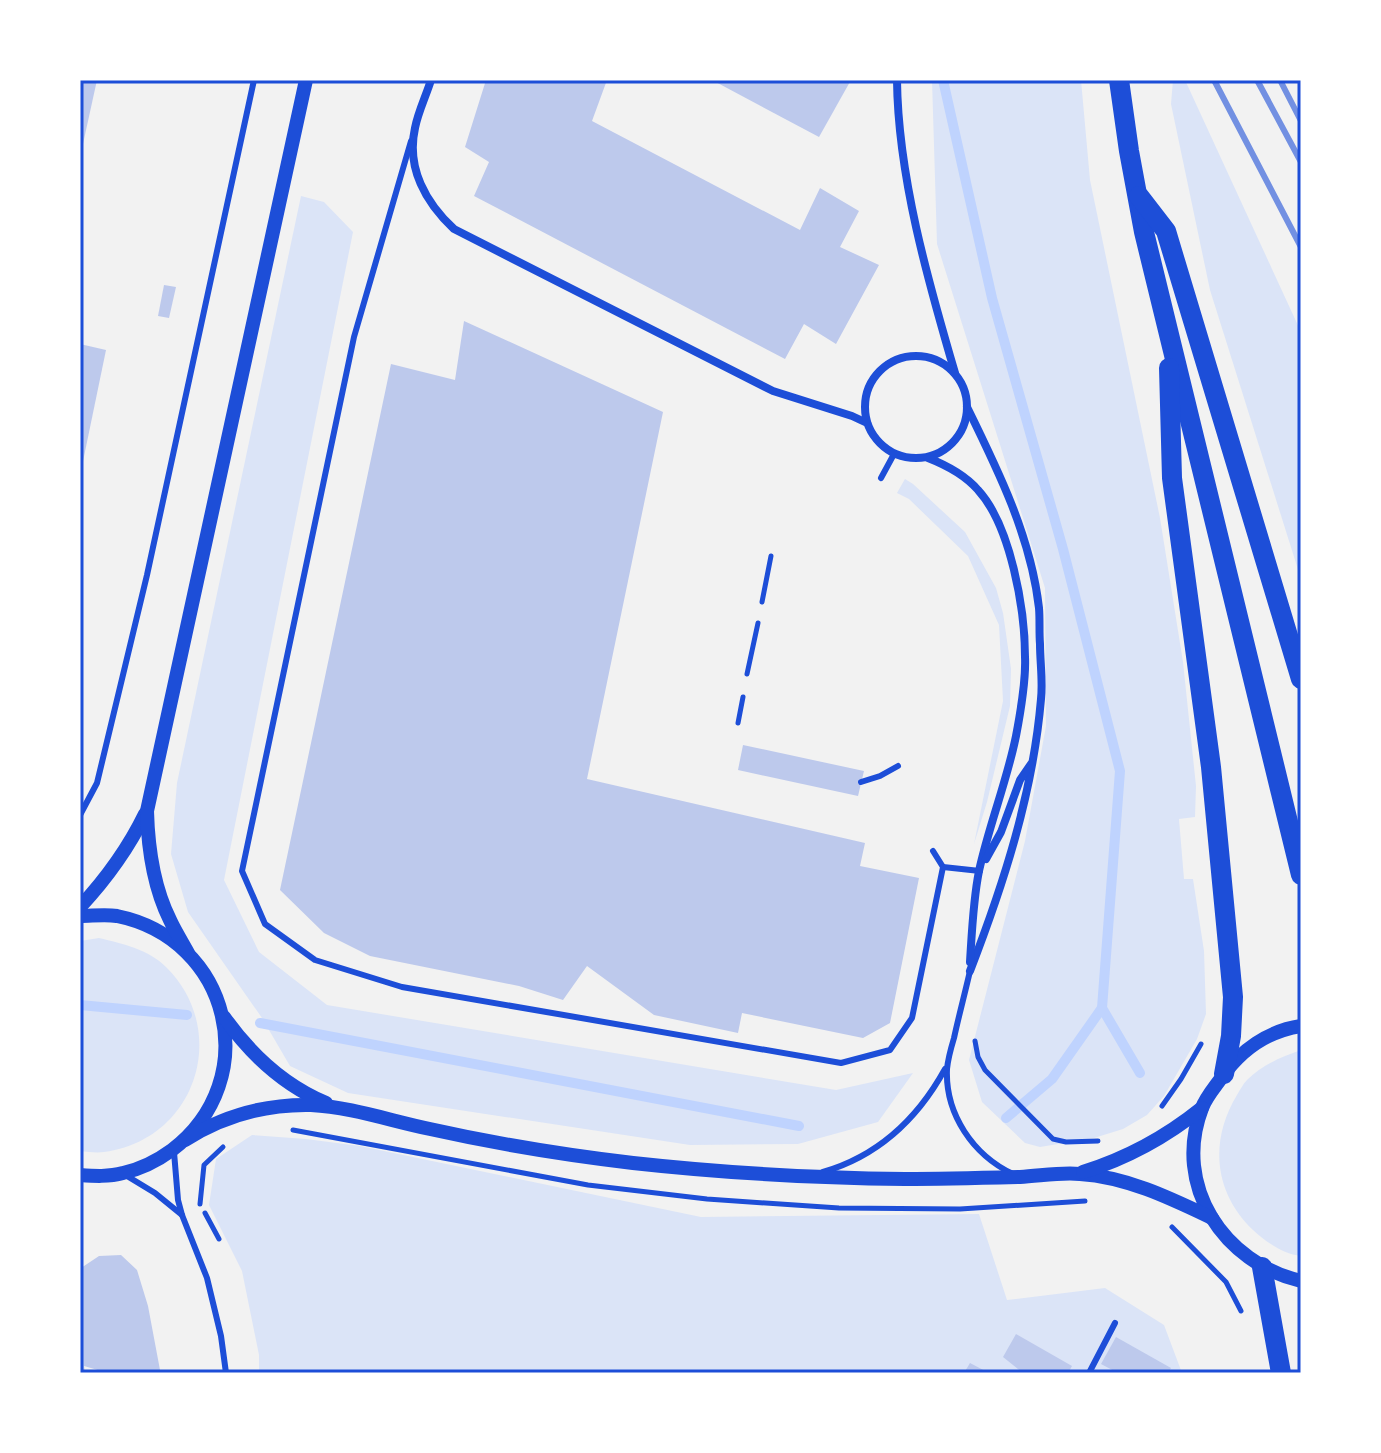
<svg xmlns="http://www.w3.org/2000/svg" width="1381" height="1453" viewBox="0 0 1381 1453" font-family="Jost,sans-serif">
<rect width="100%" height="100%" fill="#f2f2f2"/>
<g fill="#dbe4f7">
<path d="M932,80H1081L1090,180L1160,518L1183,662L1196,786L1195,817L1179,819L1184,879H1193L1204,951L1206,1014L1197,1039L1164,1096L1147,1115L1123,1129L1094,1138L1040,1147L1025,1143L982,1102L969,1060L1025,841L1046,726L1045,588L937,244Z"/>
<path d="M1173,80H1185L1301,332V579L1210,290L1171,104Z"/>
<path d="M301,196L324,202L353,232L224,880L259,952L327,1005L836,1090L913,1073L878,1122L798,1144L690,1145L348,1093L290,1066L262,1018L188,912L171,854L177,783Z"/>
<path d="M905,479L913,484L965,532L996,588L1003,613L1011,669L1010,706L987,802L974,844L1003,701L999,625L968,556L909,499L897,493Z"/>
<path d="M99,938C123,944 148,949 166,967C231,1031 196,1140 104,1152C97,1153 88,1152 80,1151V941Z"/>
<path d="M1301,1050V1256C1283,1254 1266,1242 1253,1230C1214,1193 1209,1141 1237,1095C1240,1090 1243,1084 1247,1080C1262,1065 1281,1057 1301,1050Z"/>
<path d="M252,1135L306,1139L360,1146L701,1217L979,1214L1007,1300L1105,1288L1164,1325L1182,1373H259V1355L242,1271L209,1205L216,1159Z"/>
</g>
<g fill="none" stroke-linecap="round" stroke-linejoin="round">
<g stroke="#bfd3fe" stroke-width="10">
<path d="M943,80L992,298L1063,549L1120,771L1102,1008L1140,1073"/>
<path d="M80,1005L187,1015"/>
<path d="M260,1023L799,1126"/>
<path d="M1006,1118L1052,1079L1102,1008"/>
</g>
</g>
<g fill="#bdc9ec">
<path d="M80,80H97L81,153H80Z"/>
<path d="M486,80H607L592,121L800,230L820,188L859,211L840,247L879,265L836,344L804,324L785,359L474,196L489,162L465,147Z"/>
<path d="M712,80H851L819,137Z"/>
<path d="M164,285L176,287L169,318L158,316Z"/>
<path d="M464,321L663,412L587,779L865,843L860,866L919,878L890,1023L863,1038L742,1013L738,1033L654,1015L587,966L563,1000L519,986L370,956L324,933L280,890L391,364L455,380Z"/>
<path d="M80,344L106,350L81,471H80Z"/>
<path d="M743,745L864,771L858,796L738,770Z"/>
<path d="M121,1255L137,1270L148,1306L160,1370L145,1373H108L84,1366L85,1373H80L81,1268L99,1256Z"/>
<path d="M1016,1334L1072,1366L1068,1373H1023L1003,1357Z"/>
<path d="M1116,1337L1171,1368L1168,1373H1118L1101,1364Z"/>
<path d="M970,1363L989,1373H964Z"/>
</g>
<g fill="none" stroke-linecap="round" stroke-linejoin="round">
<g stroke="#1d4ed8" stroke-width="5">
<path d="M762,602L771,556"/>
<path d="M747,674L758,623"/>
<path d="M738,723L743,697"/>
<path d="M975,1041L978,1057L985,1070L1053,1139L1066,1142L1098,1141"/>
<path d="M1162,1106L1181,1079L1201,1044"/>
<path d="M293,1130L588,1185L707,1199L839,1208L960,1209L1085,1201"/>
<path d="M200,1204L204,1165L223,1147"/>
<path d="M205,1213L219,1239"/>
<path d="M1172,1227L1226,1282L1241,1311"/>
</g>
<g stroke="#1d4ed8" stroke-width="6">
<path d="M411,141L354,337L242,871L265,924L315,960L402,987L841,1063L890,1050L912,1018L943,867L933,851"/>
<path d="M881,478L894,454"/>
<path d="M861,782L880,776L898,766"/>
<path d="M80,815L97,783L147,575L254,80"/>
<path d="M943,867L980,871"/>
<path d="M970,971C965,993 959,1015 954,1038C951,1048 948,1058 947,1069C945,1114 973,1155 1013,1174"/>
<path d="M174,1152L178,1200L182,1215L207,1278L221,1336L226,1373"/>
<path d="M823,1172C878,1156 918,1118 945,1069"/>
<path d="M127,1176L155,1193L182,1215"/>
<path d="M1089,1373L1115,1323"/>
</g>
<g stroke="#1d4ed8" stroke-width="8">
<path d="M431,80C426,96 418,112 415,128C406,168 426,203 454,229L773,391L852,416L867,423"/>
<path d="M897,80C898,176 928,281 955,373"/>
<circle cx="916" cy="407" r="51"/>
<path d="M967,407C998,470 1031,537 1039,608C1040,620 1039,632 1040,644C1040,662 1043,681 1041,699C1033,793 1004,883 970,971"/>
<path d="M928,458C946,465 965,475 978,490C1011,526 1025,610 1025,657C1026,678 1020,715 1016,736C1007,781 989,825 979,871C973,901 972,931 970,962"/>
<path d="M986,859L1001,832L1020,780L1031,764"/>
</g>
<g stroke="#1d4ed8" stroke-width="14">
<path d="M80,907C106,879 128,849 145,814"/>
<path d="M80,916C92,916 105,914 117,916C230,939 265,1079 172,1150C157,1161 141,1169 123,1173C109,1177 94,1176 80,1175"/>
<path d="M188,953C182,942 175,931 170,920C153,886 148,848 147,811L306,80"/>
<path d="M224,1017C251,1055 283,1085 326,1103"/>
<path d="M1301,1026C1268,1031 1241,1050 1222,1077C1215,1087 1206,1097 1202,1108C1172,1186 1224,1263 1301,1281"/>
<path d="M185,1140C223,1116 266,1104 311,1105C351,1107 391,1121 430,1129C497,1144 565,1155 633,1163C723,1173 814,1178 905,1179C943,1179 982,1178 1020,1177C1040,1176 1061,1172 1080,1174C1127,1177 1170,1198 1212,1218"/>
<path d="M1083,1172C1128,1158 1166,1137 1202,1108"/>
</g>
<g stroke="#1d4ed8" stroke-width="20">
<path d="M1119,80L1129,151L1144,232L1301,875"/>
<path d="M1139,196L1166,231L1301,679"/>
<path d="M1169,368L1172,478L1211,767L1233,997L1231,1036L1224,1074"/>
<path d="M1262,1267L1281,1373"/>
</g>
<g stroke="#7290e2" stroke-width="6">
<path d="M1214,80L1301,247"/>
<path d="M1257,80L1301,162"/>
<path d="M1280,80L1301,121"/>
</g>
</g>
<rect width="1381" height="1453" fill="none" stroke="#ffffff" stroke-width="164"/>
<rect x="82" y="82" width="1217" height="1289" fill="none" stroke="#1d4ed8" stroke-width="3"/>
</svg>
